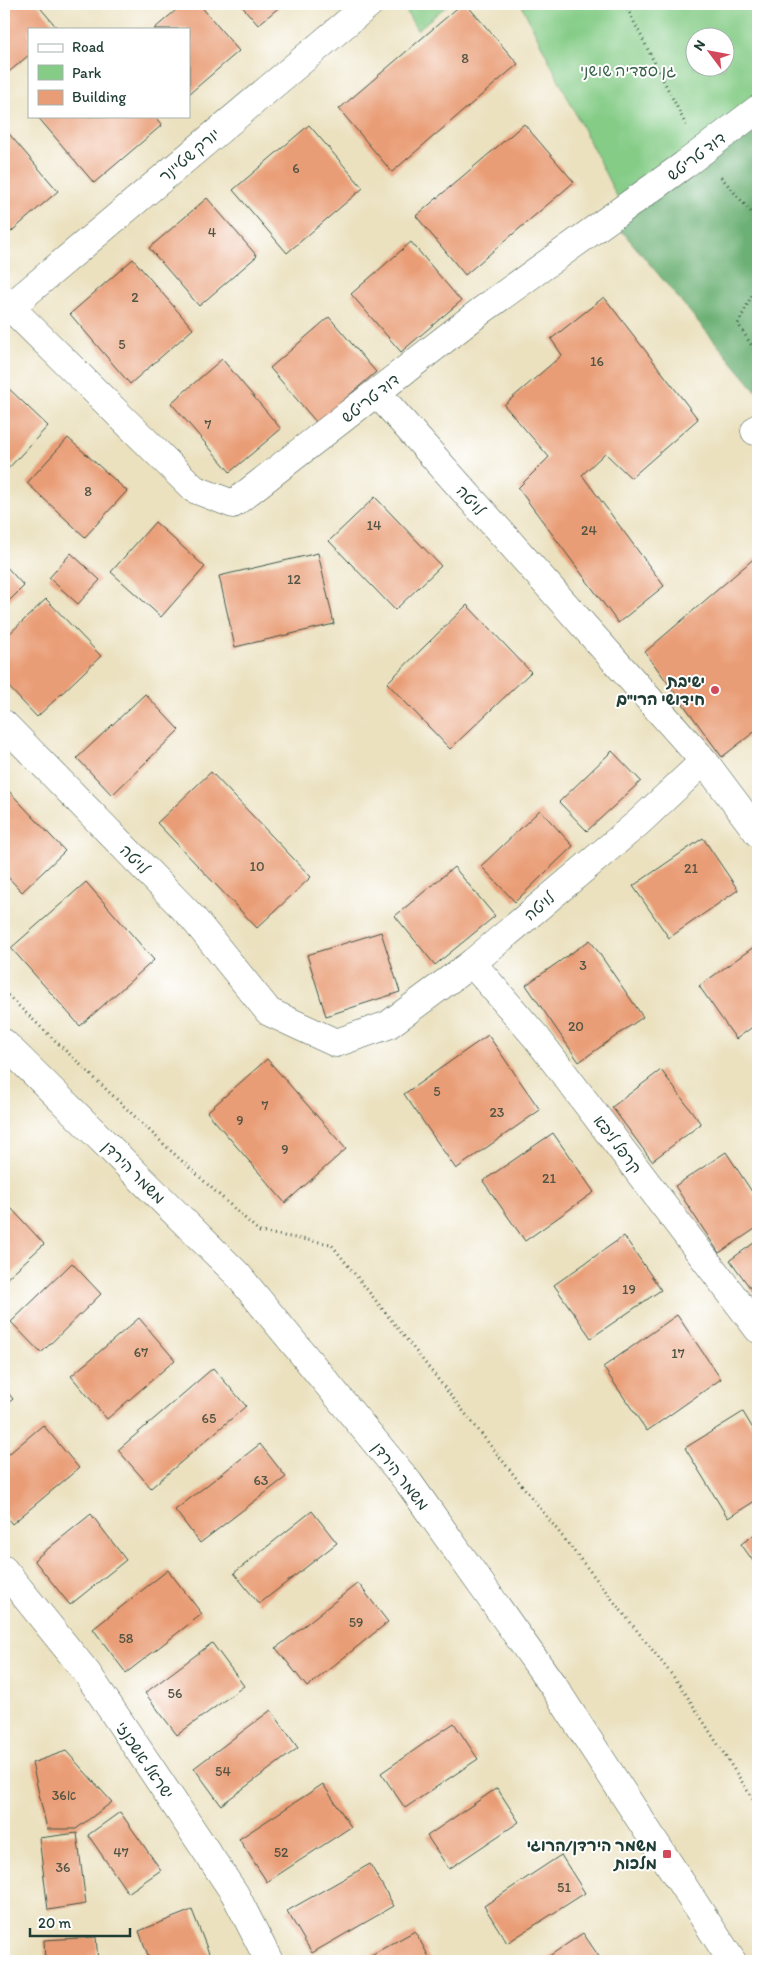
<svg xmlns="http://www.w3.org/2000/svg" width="762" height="1965" viewBox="0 0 762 1965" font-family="Itim,'Playpen Sans Hebrew',sans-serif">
<rect width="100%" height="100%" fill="#fff"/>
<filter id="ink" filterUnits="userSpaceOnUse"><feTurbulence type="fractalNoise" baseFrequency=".02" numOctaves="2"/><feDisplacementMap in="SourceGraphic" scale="10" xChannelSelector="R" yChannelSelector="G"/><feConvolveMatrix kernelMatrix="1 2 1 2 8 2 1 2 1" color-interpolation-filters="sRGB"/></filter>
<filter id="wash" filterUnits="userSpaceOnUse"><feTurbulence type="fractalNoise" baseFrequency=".0096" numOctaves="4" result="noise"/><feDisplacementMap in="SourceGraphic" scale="20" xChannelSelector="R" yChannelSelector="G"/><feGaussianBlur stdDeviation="1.12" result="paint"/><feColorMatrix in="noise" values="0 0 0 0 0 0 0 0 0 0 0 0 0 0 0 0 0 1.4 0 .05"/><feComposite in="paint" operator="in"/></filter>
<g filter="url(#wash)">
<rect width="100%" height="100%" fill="#ebe1bf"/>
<g fill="#85cc87" stroke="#52845e" fill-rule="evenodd">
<path d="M402,4H449L417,30Z"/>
<path d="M521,4H758V109L623,209ZM694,38H724V68H694Z"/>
</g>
<path fill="#6cb074" stroke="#467654" d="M758,108V393L611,218Z"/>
<g id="blocks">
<g fill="#e99d76">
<path d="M4,4H37L58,29H29V55L4,76Z"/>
<path d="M183,4H199L239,51L189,94V29H154Z"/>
<path d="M240,4H283L258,25Z"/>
<path d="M462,4H466L518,64L392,172L339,109Z"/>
<path d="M37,116H154L162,125L94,183Z"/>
<path d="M524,124L574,182L465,275L416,216Z"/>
<path d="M309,125L363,188L287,253L233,190Z"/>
<path d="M4,128L58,191L5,237L4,235Z"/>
<path d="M207,198L257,256L199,306L149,248Z"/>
<path d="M411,242L461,301L401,352L351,294Z"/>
<path d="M133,259L193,329L130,384L70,314Z"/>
<path d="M604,297L698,419L631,478L605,453L582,475L664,586L618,623L518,488L549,457L504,405L562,355L551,339Z"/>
<path d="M329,317L376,372L317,423L270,368Z"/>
<path d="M222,359L281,429L230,472L171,403Z"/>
<path d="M4,384L48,426L5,472L4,470Z"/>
<path d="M68,438L127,491L85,537L27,483Z"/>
<path d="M375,497L441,566L395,610L329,541Z"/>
<path d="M155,522L205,567L161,617L111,572Z"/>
<path d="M71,553L100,580L78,604L49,578Z"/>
<path d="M318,553L334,624L235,647L219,576Z"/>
<path d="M758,555V729L722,757L645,652Z"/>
<path d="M4,564L24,586L4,606Z"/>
<path d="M46,599L101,656L37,717L4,682V639Z"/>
<path d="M467,605L531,672L450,749L387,683Z"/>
<path d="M145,694L179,730L112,795L77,758Z"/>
<path d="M612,751L641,781L587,831L559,802Z"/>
<path d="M211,772L311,877L257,928L157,823Z"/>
<path d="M6,788L65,851L22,892L4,873V790Z"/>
<path d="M540,810L573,846L515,902L481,866Z"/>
<path d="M703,838L738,890L669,938L633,886Z"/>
<path d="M454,867L495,916L435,965L395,916Z"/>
<path d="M86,882L154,960L80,1026L11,948Z"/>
<path d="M381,932L400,992L326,1016L307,955Z"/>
<path d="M590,940L643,1017L579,1062L526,985Z"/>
<path d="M758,944V1023L736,1039L699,986Z"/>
<path d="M488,1035L540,1110L456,1169L404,1094Z"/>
<path d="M267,1059L346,1149L285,1203L207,1112Z"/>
<path d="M661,1070L701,1124L652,1161L612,1107Z"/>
<path d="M553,1133L594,1192L525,1241L483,1181Z"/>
<path d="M726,1152L758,1201V1227L719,1253L675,1186Z"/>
<path d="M11,1208L44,1244L4,1281V1215Z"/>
<path d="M624,1236L661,1290L591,1338L554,1285Z"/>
<path d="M758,1240V1299L730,1260Z"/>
<path d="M72,1263L101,1294L41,1353L11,1322Z"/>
<path d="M677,1315L721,1379L647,1431L603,1367Z"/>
<path d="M139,1318L175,1360L107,1419L71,1376Z"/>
<path d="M213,1368L246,1406L151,1488L118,1450Z"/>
<path d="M4,1388L13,1399L4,1407Z"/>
<path d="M743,1412L758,1437V1499L728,1518L685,1448Z"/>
<path d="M43,1425L79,1468L12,1524L4,1514V1458Z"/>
<path d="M260,1444L286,1477L200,1543L175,1510Z"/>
<path d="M312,1511L337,1543L259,1604L234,1573Z"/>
<path d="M91,1514L126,1560L70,1605L34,1560Z"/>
<path d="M758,1532V1568L741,1544Z"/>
<path d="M168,1570L202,1614L126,1673L93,1629Z"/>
<path d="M358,1583L388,1622L307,1687L276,1648Z"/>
<path d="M212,1643L244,1686L177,1735L145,1693Z"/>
<path d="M271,1710L298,1748L221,1805L194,1768Z"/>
<path d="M454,1723L478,1759L405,1808L381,1773Z"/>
<path d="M66,1751L112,1802L76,1829H47L32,1763Z"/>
<path d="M323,1784L351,1827L267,1882L239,1839Z"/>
<path d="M497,1788L519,1822L449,1869L427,1836Z"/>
<path d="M120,1812L161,1870L128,1893L88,1835Z"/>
<path d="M77,1833L86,1904L48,1910L39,1838Z"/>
<path d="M561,1855L585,1893L507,1943L484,1906Z"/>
<path d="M370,1864L394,1906L312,1953L287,1911Z"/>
<path d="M192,1910L212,1961H150L139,1931Z"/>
<path d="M415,1931L431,1961H360Z"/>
<path d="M583,1933L602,1961H542Z"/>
<path d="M96,1937L98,1961H45L44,1940Z"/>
</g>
</g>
</g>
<g filter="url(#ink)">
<use href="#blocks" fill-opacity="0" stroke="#3e5649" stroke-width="1"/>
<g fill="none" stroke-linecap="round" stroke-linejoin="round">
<defs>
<g id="minor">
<path d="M4,301L194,489L233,504L481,311L684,165L758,109"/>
<path d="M10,307L369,4"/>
<path d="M755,431L758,428"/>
<path d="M4,724L193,918L269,1012L336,1043L388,1025L472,963L638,823L704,761L377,393"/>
<path d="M704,761L758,833"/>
<path d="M472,963L536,1037L758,1329"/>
<path d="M4,1043L237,1274L409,1483L554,1687L732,1961"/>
<path d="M4,1570L87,1673L235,1894L269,1961"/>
</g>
</defs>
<use href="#minor" stroke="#3e5649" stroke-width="29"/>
<g stroke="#3e5649" stroke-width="3" stroke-dasharray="1 4" stroke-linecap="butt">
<path d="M625,4L686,125"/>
<path d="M721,177L758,220"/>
<path d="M758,282L738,324L758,355"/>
<path d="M4,992L171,1151L260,1232L331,1244L680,1685L758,1807"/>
</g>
<use href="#minor" stroke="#fff" stroke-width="28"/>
</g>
</g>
<g fill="#d1495b" stroke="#fff" stroke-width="2">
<circle cx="715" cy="690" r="5"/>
<rect x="662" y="1849" width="10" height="10" rx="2.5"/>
</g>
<g text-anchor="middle" stroke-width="4" stroke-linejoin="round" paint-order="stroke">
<g font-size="14" fill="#525544">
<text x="465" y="63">8</text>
<text x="296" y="173">6</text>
<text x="212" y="237">4</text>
<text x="135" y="302">2</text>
<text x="122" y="349">5</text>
<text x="597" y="366">16</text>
<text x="208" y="429">7</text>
<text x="88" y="496">8</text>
<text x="374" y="530">14</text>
<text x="589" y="535">24</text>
<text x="294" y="584">12</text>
<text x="257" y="871">10</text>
<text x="691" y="873">21</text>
<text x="583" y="970">3</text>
<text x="576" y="1031">20</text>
<text x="437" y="1096">5</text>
<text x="265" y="1110">7</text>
<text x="497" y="1117">23</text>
<text x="240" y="1125">9</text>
<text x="285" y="1154">9</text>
<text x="549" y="1183">21</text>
<text x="629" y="1294">19</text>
<text x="141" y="1357">67</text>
<text x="678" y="1358">17</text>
<text x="209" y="1423">65</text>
<text x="261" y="1485">63</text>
<text x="356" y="1627">59</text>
<text x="126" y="1643">58</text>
<text x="175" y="1698">56</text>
<text x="223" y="1776">54</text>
<text x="64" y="1800">36א</text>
<text x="121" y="1857">47</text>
<text x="281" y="1857">52</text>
<text x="63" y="1872">36</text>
<text x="564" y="1892">51</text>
</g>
<g font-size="16" fill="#386149" stroke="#fff">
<text x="628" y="76">גן סעדיה שושני</text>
</g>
<g font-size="16" fill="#1f3d34" stroke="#fff">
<text transform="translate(189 155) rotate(-40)" y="6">יורק שטיינר</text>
<text transform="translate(696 156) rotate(-37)" y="6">דוד טריטש</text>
<text transform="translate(370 398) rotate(-38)" y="6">דוד טריטש</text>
<text transform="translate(471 500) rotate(49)" y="6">לויטה</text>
<text transform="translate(135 859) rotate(46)" y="6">לויטה</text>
<text transform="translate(539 906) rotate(-40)" y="6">לויטה</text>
<text transform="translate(618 1144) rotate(53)" y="6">קרפל ליפא</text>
<text transform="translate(134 1172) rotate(45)" y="6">משמר הירדן</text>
<text transform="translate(401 1476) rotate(52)" y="6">משמר הירדן</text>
<text transform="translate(145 1760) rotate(56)" y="6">ישראל אשכנזי</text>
</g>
<g font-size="16" font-weight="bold" fill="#1f3d34" stroke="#fff" text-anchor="end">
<text x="705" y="687">ישיבת<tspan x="705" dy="18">חידושי הרי"ם</tspan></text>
<text x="657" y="1851">משמר הירדן/הרוגי<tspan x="657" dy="18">מלכות</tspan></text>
</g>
</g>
<rect width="762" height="1965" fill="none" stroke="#fff" stroke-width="20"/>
<rect x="28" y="28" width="162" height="90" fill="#ffffff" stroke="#a5b1ae"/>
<rect x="38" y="44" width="25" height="8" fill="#ffffff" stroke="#a5b1ae"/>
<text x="72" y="52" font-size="15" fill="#1f3d34">Road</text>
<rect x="38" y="65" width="25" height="15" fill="#85cc87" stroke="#a5b1ae"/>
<text x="72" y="78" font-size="15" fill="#1f3d34">Park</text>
<rect x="38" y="90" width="25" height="15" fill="#e99d76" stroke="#a5b1ae"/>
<text x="72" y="102" font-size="15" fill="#1f3d34">Building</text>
<g transform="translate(710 52) rotate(302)"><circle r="24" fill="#ffffff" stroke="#a5b1ae"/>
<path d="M0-4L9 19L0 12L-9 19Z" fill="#d1495b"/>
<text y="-8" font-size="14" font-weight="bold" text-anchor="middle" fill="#1f3d34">N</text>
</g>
<path d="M30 1928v8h100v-8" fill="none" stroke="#1f3d34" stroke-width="2.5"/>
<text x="38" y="1928" font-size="15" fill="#1f3d34" stroke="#ffffff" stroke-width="4" paint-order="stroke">20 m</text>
</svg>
